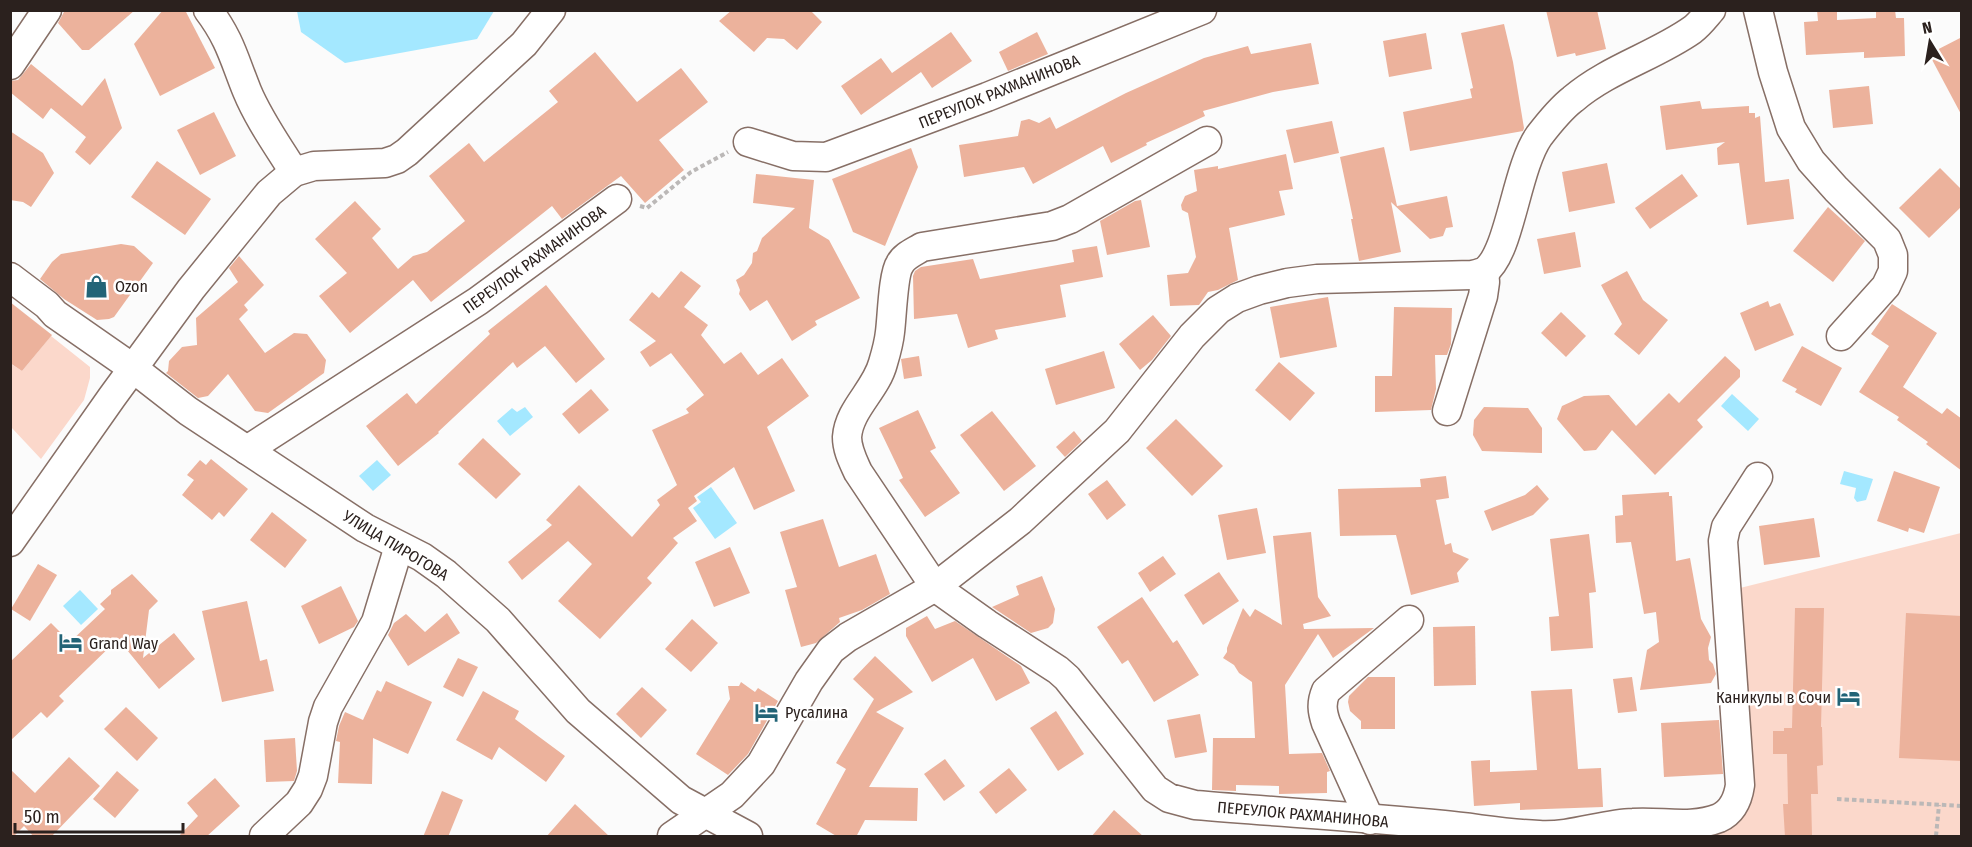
<svg xmlns="http://www.w3.org/2000/svg" width="1972" height="847" viewBox="0 0 1972 847" font-family="'Fira Sans Condensed',sans-serif">
<rect width="100%" height="100%" fill="#fbfbfb"/>
<g fill="#fbd8cb">
<path d="M51,336L90,367V378L84,400L41,459L11,427V364L22,371Z"/>
<path d="M1961,533V836H1709L1744,803L1728,591Z"/>
</g>
<g fill="#a4e8ff">
<path d="M297,11V10L494,11L477,39L345,63L301,32Z"/>
<path d="M1732,394L1759,419L1748,431L1721,406Z"/>
<path d="M525,407L533,417L510,436L497,421L512,408L517,412Z"/>
<path d="M377,460L391,475L373,491L359,476Z"/>
<path d="M1844,471L1873,479L1866,500L1857,502L1854,498L1856,488L1840,484Z"/>
<path d="M711,487L737,523L715,539L693,508L701,502L697,497Z"/>
<path d="M80,590L98,609L81,625L63,606Z"/>
</g>
<g fill="#ecb29c">
<path d="M65,10H135L89,50H82L58,23Z"/>
<path d="M163,10H185L215,68L160,96L134,44Z"/>
<path d="M732,10H810L822,22L797,50L784,39L767,38L754,52L719,21Z"/>
<path d="M1546,10H1597L1606,49L1576,56L1575,53L1557,57Z"/>
<path d="M1817,10H1837V20L1876,18V10H1895L1896,18H1904L1905,56L1864,58V52L1806,55L1804,22L1818,21Z"/>
<path d="M1504,24L1513,62L1524,128L1523,131L1410,151L1403,112L1472,98L1470,89L1473,88L1461,33Z"/>
<path d="M951,32L972,61L932,88L921,72L861,115L841,86L881,58L892,73Z"/>
<path d="M1037,32L1048,54L1008,71L999,52Z"/>
<path d="M1426,33L1432,69L1389,77L1383,41Z"/>
<path d="M1962,37V116L1929,54Z"/>
<path d="M1311,43L1319,84L1273,92L1203,111L1205,116L1146,143L1147,145L1111,163L1103,146L1033,184L1024,167L964,177L959,145L1018,136L1021,121L1029,119L1039,123L1050,117L1056,129L1126,93L1204,58L1248,46L1251,54Z"/>
<path d="M595,52L637,102L681,68L708,102L659,140L684,170L645,203L621,176L562,219L552,206L431,302L413,280L350,333L319,296L347,273L315,239L355,201L381,229L372,238L398,269L413,256L427,252L465,221L429,176L469,143L484,162L558,102L549,91Z"/>
<path d="M31,64L82,106L105,78L122,128L90,165L75,152L86,137L51,108L43,119L10,92V81L18,80Z"/>
<path d="M1869,86L1873,124L1833,128L1829,90Z"/>
<path d="M1700,101L1702,109L1749,106V113H1755V118L1760,116L1765,182L1789,179L1794,219L1747,225L1739,163L1718,165L1717,148L1725,142L1666,150L1660,106Z"/>
<path d="M214,112L236,156L200,175L177,130Z"/>
<path d="M1332,121L1339,153L1294,163L1286,130Z"/>
<path d="M10,131L43,153L54,173L31,207L23,202L10,200Z"/>
<path d="M1384,147L1397,206L1447,196L1453,227L1446,228L1443,236L1430,239L1391,202L1401,252L1359,261L1351,219H1353L1340,157Z"/>
<path d="M911,148L918,167L885,246L853,232L832,179Z"/>
<path d="M1286,154L1293,189L1279,191L1285,215L1229,228L1238,280L1218,290L1208,292L1199,305L1170,306L1167,275L1188,273L1196,257L1188,213L1182,210L1181,205L1185,196L1197,191L1194,170L1218,166V169Z"/>
<path d="M157,161L211,199L185,235L131,197Z"/>
<path d="M1607,163L1615,203L1569,212L1562,172Z"/>
<path d="M1940,168L1962,190V206L1929,238L1899,208Z"/>
<path d="M756,174L814,180L809,228L829,240L860,298L815,321L817,325L792,341L767,300L750,311L739,294L740,290L736,280L744,275L752,263L753,253L757,251L762,238L795,208L753,203Z"/>
<path d="M1682,174L1698,196L1650,229L1635,208Z"/>
<path d="M1141,200L1150,247L1107,255L1100,221L1135,201Z"/>
<path d="M1828,207L1865,241L1833,282L1793,251Z"/>
<path d="M1575,232L1581,267L1544,274L1537,239Z"/>
<path d="M121,244L134,246L153,263L114,317L109,319L97,320L64,299L40,279L52,262L61,254Z"/>
<path d="M1097,246L1103,277L1060,285L1066,317L995,330L998,339L968,348L957,314L914,319L913,276L915,271L921,267L973,259L980,279L1074,262L1072,250Z"/>
<path d="M239,256L264,285L244,305L248,310L239,319L265,353L294,333L307,334L326,360L324,373L268,413L255,411L228,374L208,396L198,398L166,373L168,371L169,361L182,347L197,345L196,318L238,282L229,268Z"/>
<path d="M681,271L701,286L684,307L708,325L701,335L724,364L741,352L758,375L782,358L809,396L767,427L795,491L754,510L734,467L694,496L697,501L688,508L697,521L673,538L678,543L647,578L652,583L600,639L558,601L592,564L568,541L522,580L508,562L552,525L546,520L579,485L632,537L660,505L657,500L677,485L652,430L689,413L686,409L704,395L671,353L650,367L640,352L656,341L629,320L652,292L659,298Z"/>
<path d="M1627,271L1643,300L1668,320L1639,355L1614,334L1622,324L1601,285Z"/>
<path d="M546,285L605,359L576,383L545,346L517,368L513,362L438,432L439,433L398,466L366,426L407,393L416,404L490,334L488,331Z"/>
<path d="M1328,297L1337,347L1280,358L1270,307Z"/>
<path d="M1768,301L1770,307L1780,303L1794,335L1755,351L1740,313Z"/>
<path d="M10,302L52,335L22,371L10,363Z"/>
<path d="M1892,304L1937,333L1903,387L1942,414L1947,408L1962,419V471L1926,444L1928,442L1897,420L1899,417L1859,392L1889,346L1871,334Z"/>
<path d="M1394,307L1452,308L1451,344L1447,355H1435L1436,389L1431,410L1375,412V376H1392Z"/>
<path d="M1561,312L1586,336L1566,357L1541,333Z"/>
<path d="M1153,315L1171,336L1152,360L1140,370L1119,344Z"/>
<path d="M1802,346L1842,368L1821,406L1795,392L1797,389L1782,381Z"/>
<path d="M1104,351L1115,388L1056,405L1045,369Z"/>
<path d="M919,356L922,376L904,379L901,359Z"/>
<path d="M1725,356L1740,370V377L1697,420L1703,427L1655,475L1612,430L1596,450L1584,451L1557,419L1562,406L1584,396L1609,395L1636,426L1669,393L1679,403Z"/>
<path d="M1279,362L1315,393L1290,421L1255,390Z"/>
<path d="M591,389L609,410L579,434L562,414Z"/>
<path d="M1484,407L1528,408L1542,428V453L1482,451L1473,435L1474,420Z"/>
<path d="M918,410L936,448L930,451L960,493L925,517L899,480L903,478L879,428Z"/>
<path d="M992,411L1036,466L1004,491L960,435Z"/>
<path d="M1176,419L1223,466L1192,496L1146,448Z"/>
<path d="M1074,431L1082,441L1065,457L1056,447Z"/>
<path d="M483,438L521,474L496,499L458,464Z"/>
<path d="M211,459L248,489L224,517L219,512L212,520L182,495L194,480L187,475L200,460L206,465Z"/>
<path d="M1894,471L1940,487L1924,533L1909,528L1908,532L1877,521Z"/>
<path d="M1446,476L1449,498L1436,500L1445,545L1451,543L1453,552L1469,559L1457,573L1459,582L1411,595L1396,535L1340,536L1338,489L1421,487L1420,479Z"/>
<path d="M1107,480L1126,505L1107,520L1088,494Z"/>
<path d="M1537,485L1549,499L1533,515L1492,531L1484,511L1525,495Z"/>
<path d="M1669,492V496H1672L1676,561L1690,558L1701,619L1711,637L1708,648L1709,660L1713,664L1716,674L1711,683L1640,690L1647,650L1659,642L1656,612L1644,614L1631,542L1616,543L1615,516L1623,515L1622,495Z"/>
<path d="M1257,508L1266,553L1227,560L1218,515Z"/>
<path d="M272,512L307,540L285,568L250,540Z"/>
<path d="M1814,518L1820,557L1764,565L1759,526Z"/>
<path d="M823,519L839,567L876,554L890,594L862,610L839,618L840,622L816,643L801,647L785,590L797,587L780,532Z"/>
<path d="M1311,532L1318,597L1331,616L1303,624L1304,629L1374,628L1333,658L1318,634L1285,685L1289,754L1322,753L1330,771L1327,772V793L1279,794V786L1236,785V791L1212,790L1213,738H1255L1252,682L1239,673L1234,665L1223,658L1227,652V648L1243,608L1250,617L1255,609L1282,625L1273,536Z"/>
<path d="M1589,534L1596,592L1589,593L1593,648L1551,651L1549,617L1559,616L1550,539Z"/>
<path d="M730,547L750,593L714,607L695,562Z"/>
<path d="M1163,556L1176,574L1150,592L1138,573Z"/>
<path d="M38,564L57,575L30,621L11,609Z"/>
<path d="M1219,572L1239,601L1203,625L1184,595Z"/>
<path d="M132,574L158,601L149,610L143,658L174,633L195,659L159,689L118,639L59,696L64,701L47,718L41,712L10,741V662L51,623L70,642L105,609L100,604L111,594V590Z"/>
<path d="M1042,576L1055,609L1053,623L1048,628L1031,633L992,607L1019,595L1016,586Z"/>
<path d="M341,586L358,621L354,627L319,644L301,606Z"/>
<path d="M1142,597L1173,643L1177,640L1199,675L1154,702L1128,660L1122,664L1097,627Z"/>
<path d="M247,601L260,661L267,659L274,691L222,702L202,611Z"/>
<path d="M1795,608H1824L1821,727H1822L1823,765L1817,766L1818,794H1811L1812,836L1785,837L1783,804H1788L1787,754H1773V731H1784V728H1792Z"/>
<path d="M447,613L460,633L408,666L388,635L394,623L406,614L425,632Z"/>
<path d="M1906,613L1962,616V761L1899,758Z"/>
<path d="M927,616L935,629L955,621L1021,666L1030,683L996,701L973,658L932,682L906,636V628Z"/>
<path d="M692,619L718,643L691,672L665,649Z"/>
<path d="M1475,626L1476,685L1434,686L1433,627Z"/>
<path d="M875,656L913,692L876,712L904,728L869,787L918,788L917,821L865,820L856,837H838L816,824L846,769L836,763L874,699L853,679Z"/>
<path d="M458,658L478,667L463,697L443,687Z"/>
<path d="M1368,677H1395V729H1361V721L1350,711L1348,702L1349,696Z"/>
<path d="M1632,677L1637,711L1618,713L1613,679Z"/>
<path d="M386,681L432,702L408,754L373,738L372,784L338,783L340,742L336,741L339,726L345,712L363,720L377,690L381,692Z"/>
<path d="M741,682L755,692L758,688L778,701L748,754L728,775L696,754L730,699L728,686H739Z"/>
<path d="M642,687L667,710L641,738L616,714Z"/>
<path d="M1572,689L1578,769L1601,768L1603,807L1520,810V803L1474,806L1471,761L1490,760V772L1537,770L1531,691Z"/>
<path d="M483,691L519,711L515,719L565,756L546,782L499,747L492,760L456,740Z"/>
<path d="M126,707L158,738L137,761L104,729Z"/>
<path d="M1056,711L1084,754L1058,771L1030,728Z"/>
<path d="M1200,714L1207,752L1175,758L1167,720Z"/>
<path d="M1719,720L1723,774L1664,777L1661,723Z"/>
<path d="M295,738L297,771L294,781L266,782L264,740Z"/>
<path d="M69,757L100,786L51,837H34L24,826L13,837H10V769L35,793Z"/>
<path d="M945,759L965,786L944,801L924,774Z"/>
<path d="M1009,768L1027,790L996,814L979,792Z"/>
<path d="M117,771L139,790L115,818L93,799Z"/>
<path d="M215,778L240,806L206,837H178L198,816L187,803Z"/>
<path d="M442,791L463,800L448,837H423Z"/>
<path d="M575,804L610,837H546Z"/>
<path d="M1114,810L1144,837H1091Z"/>
</g>
<g fill="none" stroke-linecap="round" stroke-linejoin="round">
<defs>
<g id="minor">
<path d="M208,10C230,39 234,59 247,91C259,120 278,146 294,172"/>
<path d="M1758,10L1773,72L1791,128L1811,161L1836,189L1887,240L1893,255V271L1886,286L1841,336"/>
<path d="M10,65L47,10"/>
<path d="M1207,141L1070,219L1052,226L922,247C914,252 904,256 900,264C893,274 892,317 890,332C889,342 886,353 883,363C876,390 849,409 847,437C847,450 853,461 858,472L935,587L987,624L1058,670L1067,678L1155,789L1169,798L1195,805C1278,812 1361,817 1444,825C1476,828 1507,834 1539,835C1571,837 1602,824 1633,823C1662,821 1691,829 1719,818C1732,812 1738,799 1740,785L1723,541L1726,527L1758,477"/>
<path d="M748,142L793,156L826,157L987,97L1202,10"/>
<path d="M10,277L47,305L55,314L134,369L188,411L365,528L422,557L446,574L498,620L578,711L681,800L748,836"/>
<path d="M1447,411L1483,296L1485,282L1484,272"/>
<path d="M247,450L478,301L617,199"/>
<path d="M10,542L112,397L191,289L269,193L294,172L314,166L385,163L397,159L407,152L524,44L551,10"/>
<path d="M1370,820L1326,723C1322,711 1321,703 1326,691L1409,620"/>
<path d="M264,836L299,803L308,789L313,776L323,722L328,707L376,622L399,546"/>
<path d="M672,836L732,795L761,764L809,681L831,650L848,637L935,587L1020,521L1117,431L1192,336L1218,310L1237,298L1259,290L1287,283L1317,279L1472,275C1476,274 1481,273 1485,271C1510,253 1516,169 1539,136C1549,123 1560,109 1573,99C1608,69 1655,56 1692,30C1699,25 1705,17 1711,10"/>
</g>
</defs>
<use href="#minor" stroke="#876f66" stroke-width="31"/>
<g stroke="#bbb8b7" stroke-width="4" stroke-dasharray="4.5 3" stroke-linecap="butt">
<path d="M640,206L647,208L691,172L728,152"/>
<path d="M1837,799L1962,806"/>
<path d="M1936,836L1939,805"/>
</g>
<use href="#minor" stroke="#fff" stroke-width="28"/>
</g>
<defs>
<symbol id="shop-bare" viewBox="-9 -9 18 18"><path d="M-5-2.5h2.3a2.7 3.5 0 0 1 5.4 0H5L5.5 6h-11ZM-1.5-2.5h3a1.5 2.3 0 0 0-3 0Z" fill="#226477" stroke="#fff" stroke-width="2.5" paint-order="stroke"/></symbol>
<symbol id="hotel-bare" viewBox="-9 -9 18 18"><path d="M-6-4.5h1.5V1H6V5H4.5V3h-9V5H-6ZM-4 0a1.8 1.8 0 1 1 3.6 0ZM.5 0V-2.5h3Q6-2.5 6 0Z" fill="#226477" stroke="#fff" stroke-width="2.5" paint-order="stroke"/></symbol>
</defs>
<g fill-rule="evenodd">
<use href="#shop-bare" x="80" y="270" width="33" height="33"/>
<use href="#hotel-bare" x="54" y="626" width="33" height="33"/>
<use href="#hotel-bare" x="1832" y="680" width="33" height="33"/>
<use href="#hotel-bare" x="750" y="696" width="33" height="33"/>
</g>
<g text-anchor="middle" stroke-width="5" stroke-linejoin="round" paint-order="stroke">
<g font-size="16" fill="#2b211e" stroke="#fff">
<text transform="translate(999 91) rotate(-22)" y="6">ПЕРЕУЛОК РАХМАНИНОВА</text>
<text transform="translate(534 259) rotate(-36)" y="6">ПЕРЕУЛОК РАХМАНИНОВА</text>
<text transform="translate(396 545) rotate(31)" y="6">УЛИЦА ПИРОГОВА</text>
<text transform="translate(1303 814) rotate(5)" y="6">ПЕРЕУЛОК РАХМАНИНОВА</text>
</g>
<g font-size="16" fill="#2b211e" stroke="#fff" text-anchor="start">
<text x="115" y="292">Ozon</text>
<text x="89" y="649">Grand Way</text>
<text x="1831" y="703" text-anchor="end">Каникулы в Сочи</text>
<text x="785" y="718">Русалина</text>
</g>
</g>
<rect width="1972" height="847" fill="none" stroke="#2b211e" stroke-width="24"/>
<g transform="translate(1930 42) rotate(349)" stroke="#ffffff" stroke-width="4.5" paint-order="stroke">
<path d="M0-4.5L10 22L0 15L-10 22Z" fill="#2b211e"/>
<text y="-9" font-size="16" font-weight="bold" text-anchor="middle" fill="#2b211e">N</text>
</g>
<path d="M15 823v9h168v-9" fill="none" stroke="#2b211e" stroke-width="3"/>
<text x="24" y="823" font-size="18" fill="#2b211e" stroke="#ffffff" stroke-width="4.5" paint-order="stroke">50 m</text>
</svg>
